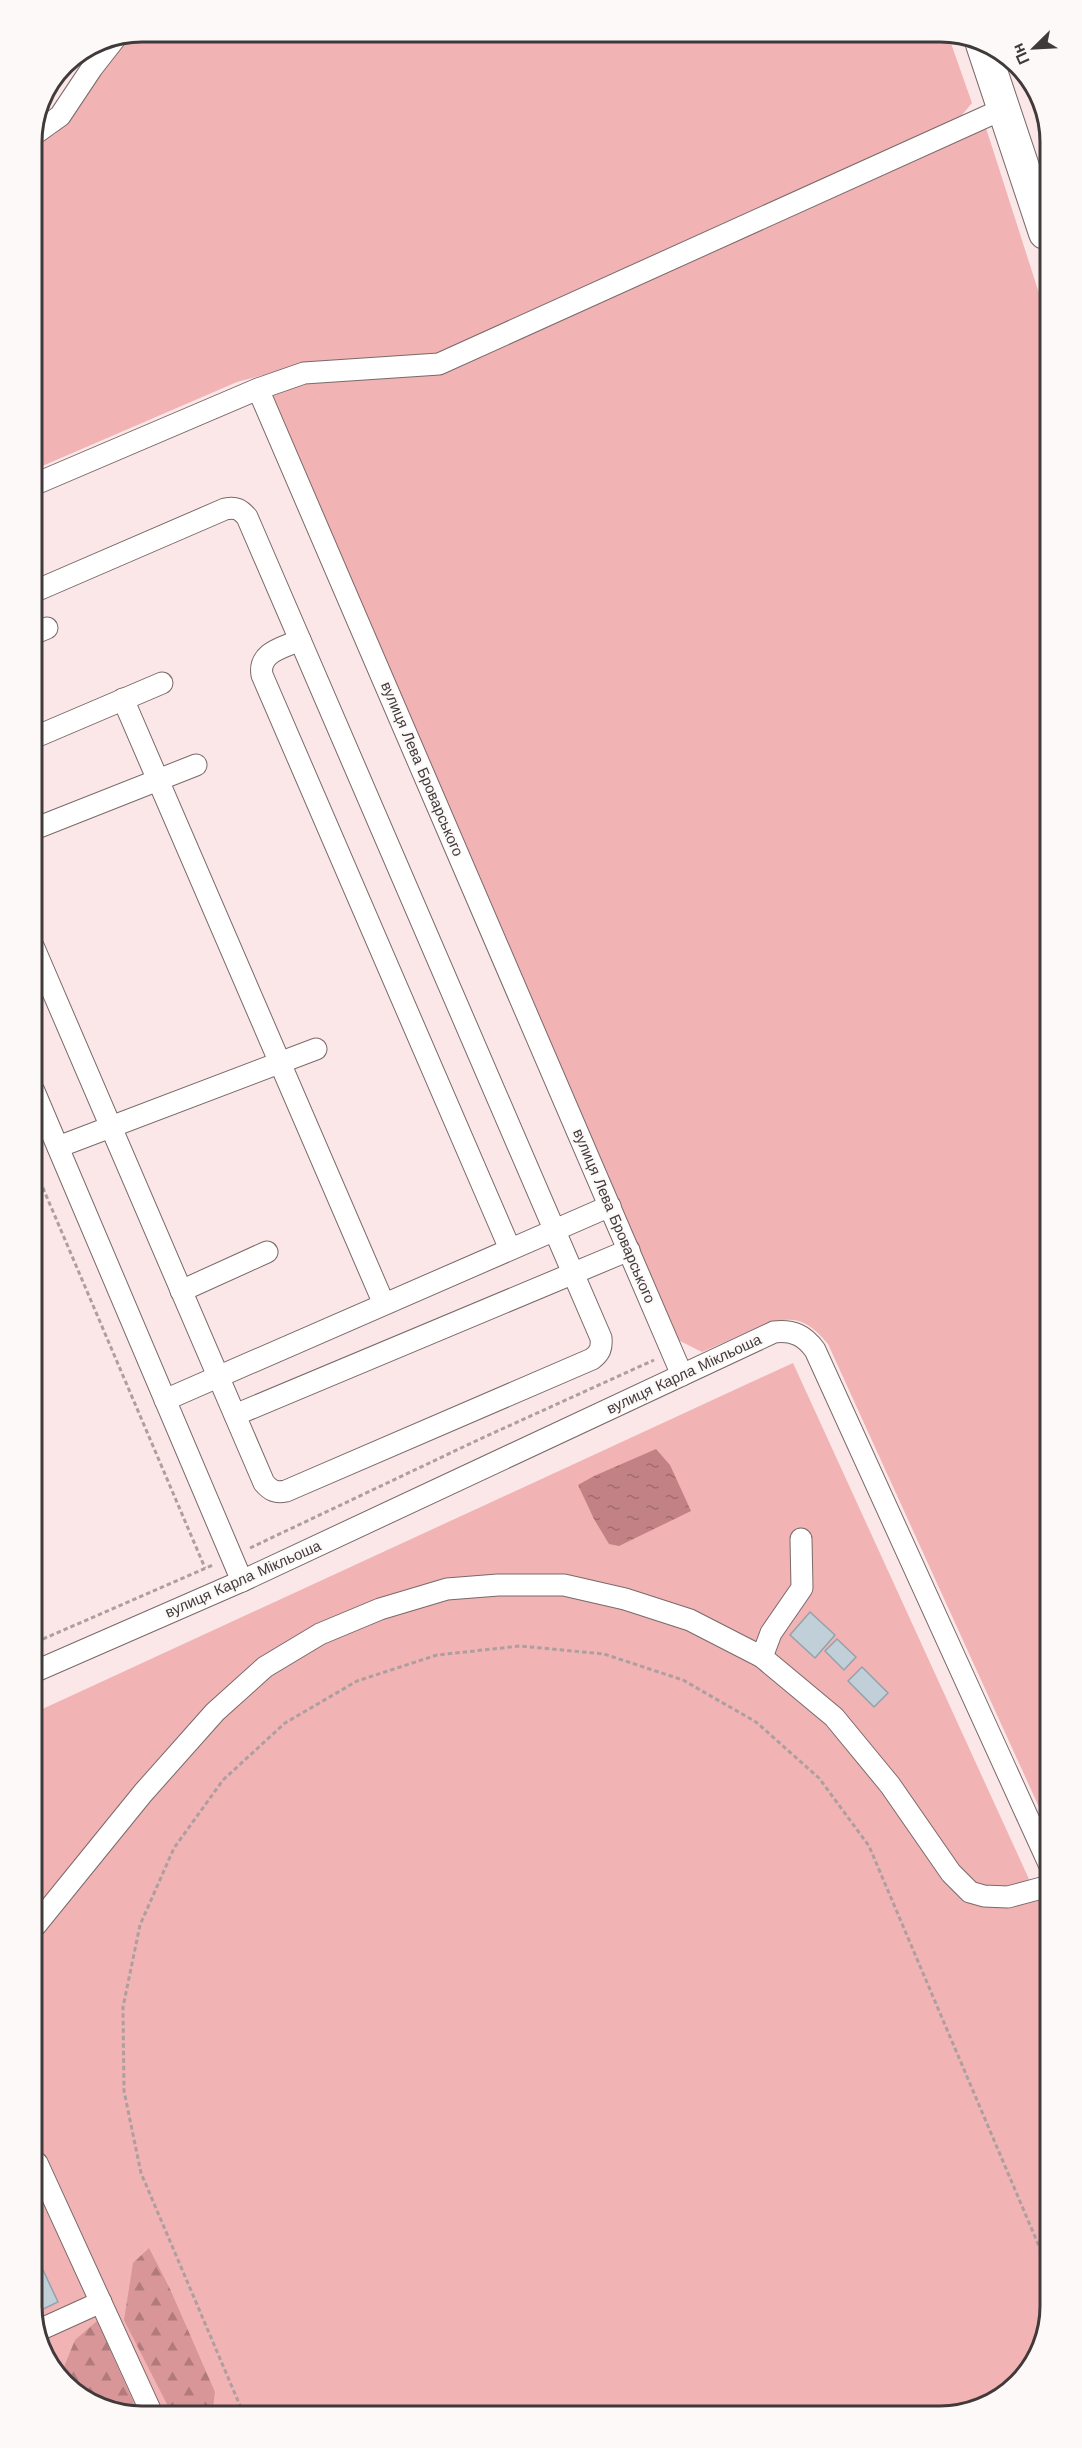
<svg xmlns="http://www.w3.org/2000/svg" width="1082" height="2448" viewBox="0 0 1082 2448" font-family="'Work Sans',sans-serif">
<defs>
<pattern id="forest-firs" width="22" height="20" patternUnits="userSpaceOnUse" patternTransform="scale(1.5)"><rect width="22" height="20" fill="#d89698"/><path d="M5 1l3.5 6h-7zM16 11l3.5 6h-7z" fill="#b17b7d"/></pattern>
<pattern id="water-ripples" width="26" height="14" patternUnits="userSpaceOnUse" patternTransform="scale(1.5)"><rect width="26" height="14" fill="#c28184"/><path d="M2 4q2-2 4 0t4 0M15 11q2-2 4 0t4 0" fill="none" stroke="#9f6b6d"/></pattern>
</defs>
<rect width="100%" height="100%" fill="#fbe7e7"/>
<g fill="#f1b3b4">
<path d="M142,32H947L972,103L956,122L435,357L308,363L237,382L33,470L32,145L55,134L133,33Z"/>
<path d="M986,128L1045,312L1049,1829L828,1344C802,1312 785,1316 750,1331C734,1338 718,1345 702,1352L678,1340L272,396L303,384L431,375Z"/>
<path d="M793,1363L1039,1901L1049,1900L1050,2307L1028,2373L976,2411L134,2416L74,2393L37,2342L36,1712Z"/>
</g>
<g fill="url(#forest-firs)">
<path d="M149,2248L170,2289L215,2392L212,2416H173L124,2320L133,2263Z"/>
<path d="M97,2321L136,2408L137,2416L74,2393L61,2374L75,2340Z"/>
</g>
<path fill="url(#water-ripples)" d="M656,1449L670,1465L691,1511L619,1546L609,1544L594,1519L578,1485L594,1476Z"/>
<g fill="#c0cfd8" stroke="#93a2ab" stroke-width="1.5">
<path d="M810,1612L835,1635L815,1658L790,1635Z"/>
<path d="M837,1639L856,1657L844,1670L825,1651Z"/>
<path d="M862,1667L888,1693L874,1707L848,1681Z"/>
<path d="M43,2270L58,2302L37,2312V2273Z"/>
</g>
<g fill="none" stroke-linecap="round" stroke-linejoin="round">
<defs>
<g id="minor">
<path d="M32,136L60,116L92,68L117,36"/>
<path d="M258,389L304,373L439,364L1003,109"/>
<path d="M33,485L258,389L682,1375"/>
<path d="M33,592L225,509C236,507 240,509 247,517L601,1338C602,1348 600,1353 592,1359L286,1491C276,1493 271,1491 264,1483L34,948"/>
<path d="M33,634L47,628"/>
<path d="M300,640C283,648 258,652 262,675L510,1249"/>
<path d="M123,699L384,1304"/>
<path d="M33,738L162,683"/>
<path d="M34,829L196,765"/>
<path d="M34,1091L242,1581"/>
<path d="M58,1147L316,1049"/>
<path d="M181,1291L267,1252"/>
<path d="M165,1400L610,1206"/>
<path d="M235,1415L629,1250"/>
<path d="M762,1657L771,1633L802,1588L801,1539"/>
<path d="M36,1671L242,1581L774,1332C793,1330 804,1335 815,1350L1049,1864"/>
<path d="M36,1925L143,1793L215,1712L265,1667L320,1634L380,1609L447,1589L498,1585H564L625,1599L690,1620L762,1657L834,1717L890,1785L951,1873L970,1892L984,1896L1008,1897L1049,1886"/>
<path d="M37,2163L153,2416"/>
<path d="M37,2331L101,2302"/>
</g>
<path id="highway" d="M982,44L1045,233"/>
</defs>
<use href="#minor" stroke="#7a6969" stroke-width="23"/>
<use href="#highway" stroke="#7a6969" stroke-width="34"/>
<g stroke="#ae9f9f" stroke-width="3" stroke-dasharray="4.5 3" stroke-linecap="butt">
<path d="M34,1167L205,1568"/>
<path d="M250,1548L480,1439L654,1360"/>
<path d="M36,1642L213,1565"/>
<path d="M244,2415L141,2173L124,2091L123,2007L140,1925L174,1848L223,1780L285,1723L357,1681L437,1655L520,1646L604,1654L683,1680L756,1722L819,1778L869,1846L1050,2272"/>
</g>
<use href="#minor" stroke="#fff" stroke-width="21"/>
<use href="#highway" stroke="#fff" stroke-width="32"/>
</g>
<g text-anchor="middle" stroke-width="4.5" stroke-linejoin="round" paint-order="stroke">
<g font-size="15" fill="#413a3a" stroke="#fdf9f9">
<text transform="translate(422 769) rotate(67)" y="5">вулиця Лева Броварського</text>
<text transform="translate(614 1216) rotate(67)" y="5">вулиця Лева Броварського</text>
<text transform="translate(684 1374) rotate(-25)" y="5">вулиця Карла Мікльоша</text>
<text transform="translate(243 1579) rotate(-24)" y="5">вулиця Карла Мікльоша</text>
</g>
</g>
<path d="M0 0H1082V2448H0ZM142 42H940A100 100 0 0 1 1040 142V2306A100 100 0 0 1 940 2406H142A100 100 0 0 1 42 2306V142A100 100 0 0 1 142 42Z" fill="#fdf9f9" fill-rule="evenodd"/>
<path fill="none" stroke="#413a3a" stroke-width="3" d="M142 42H940A100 100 0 0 1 1040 142V2306A100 100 0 0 1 940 2406H142A100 100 0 0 1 42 2306V142A100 100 0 0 1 142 42Z"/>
<g transform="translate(1034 48) rotate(246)" stroke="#fdf9f9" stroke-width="4.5" paint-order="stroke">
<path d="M0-4.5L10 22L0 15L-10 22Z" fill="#413a3a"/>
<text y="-9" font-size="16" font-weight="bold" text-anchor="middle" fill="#413a3a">Пн</text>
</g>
</svg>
